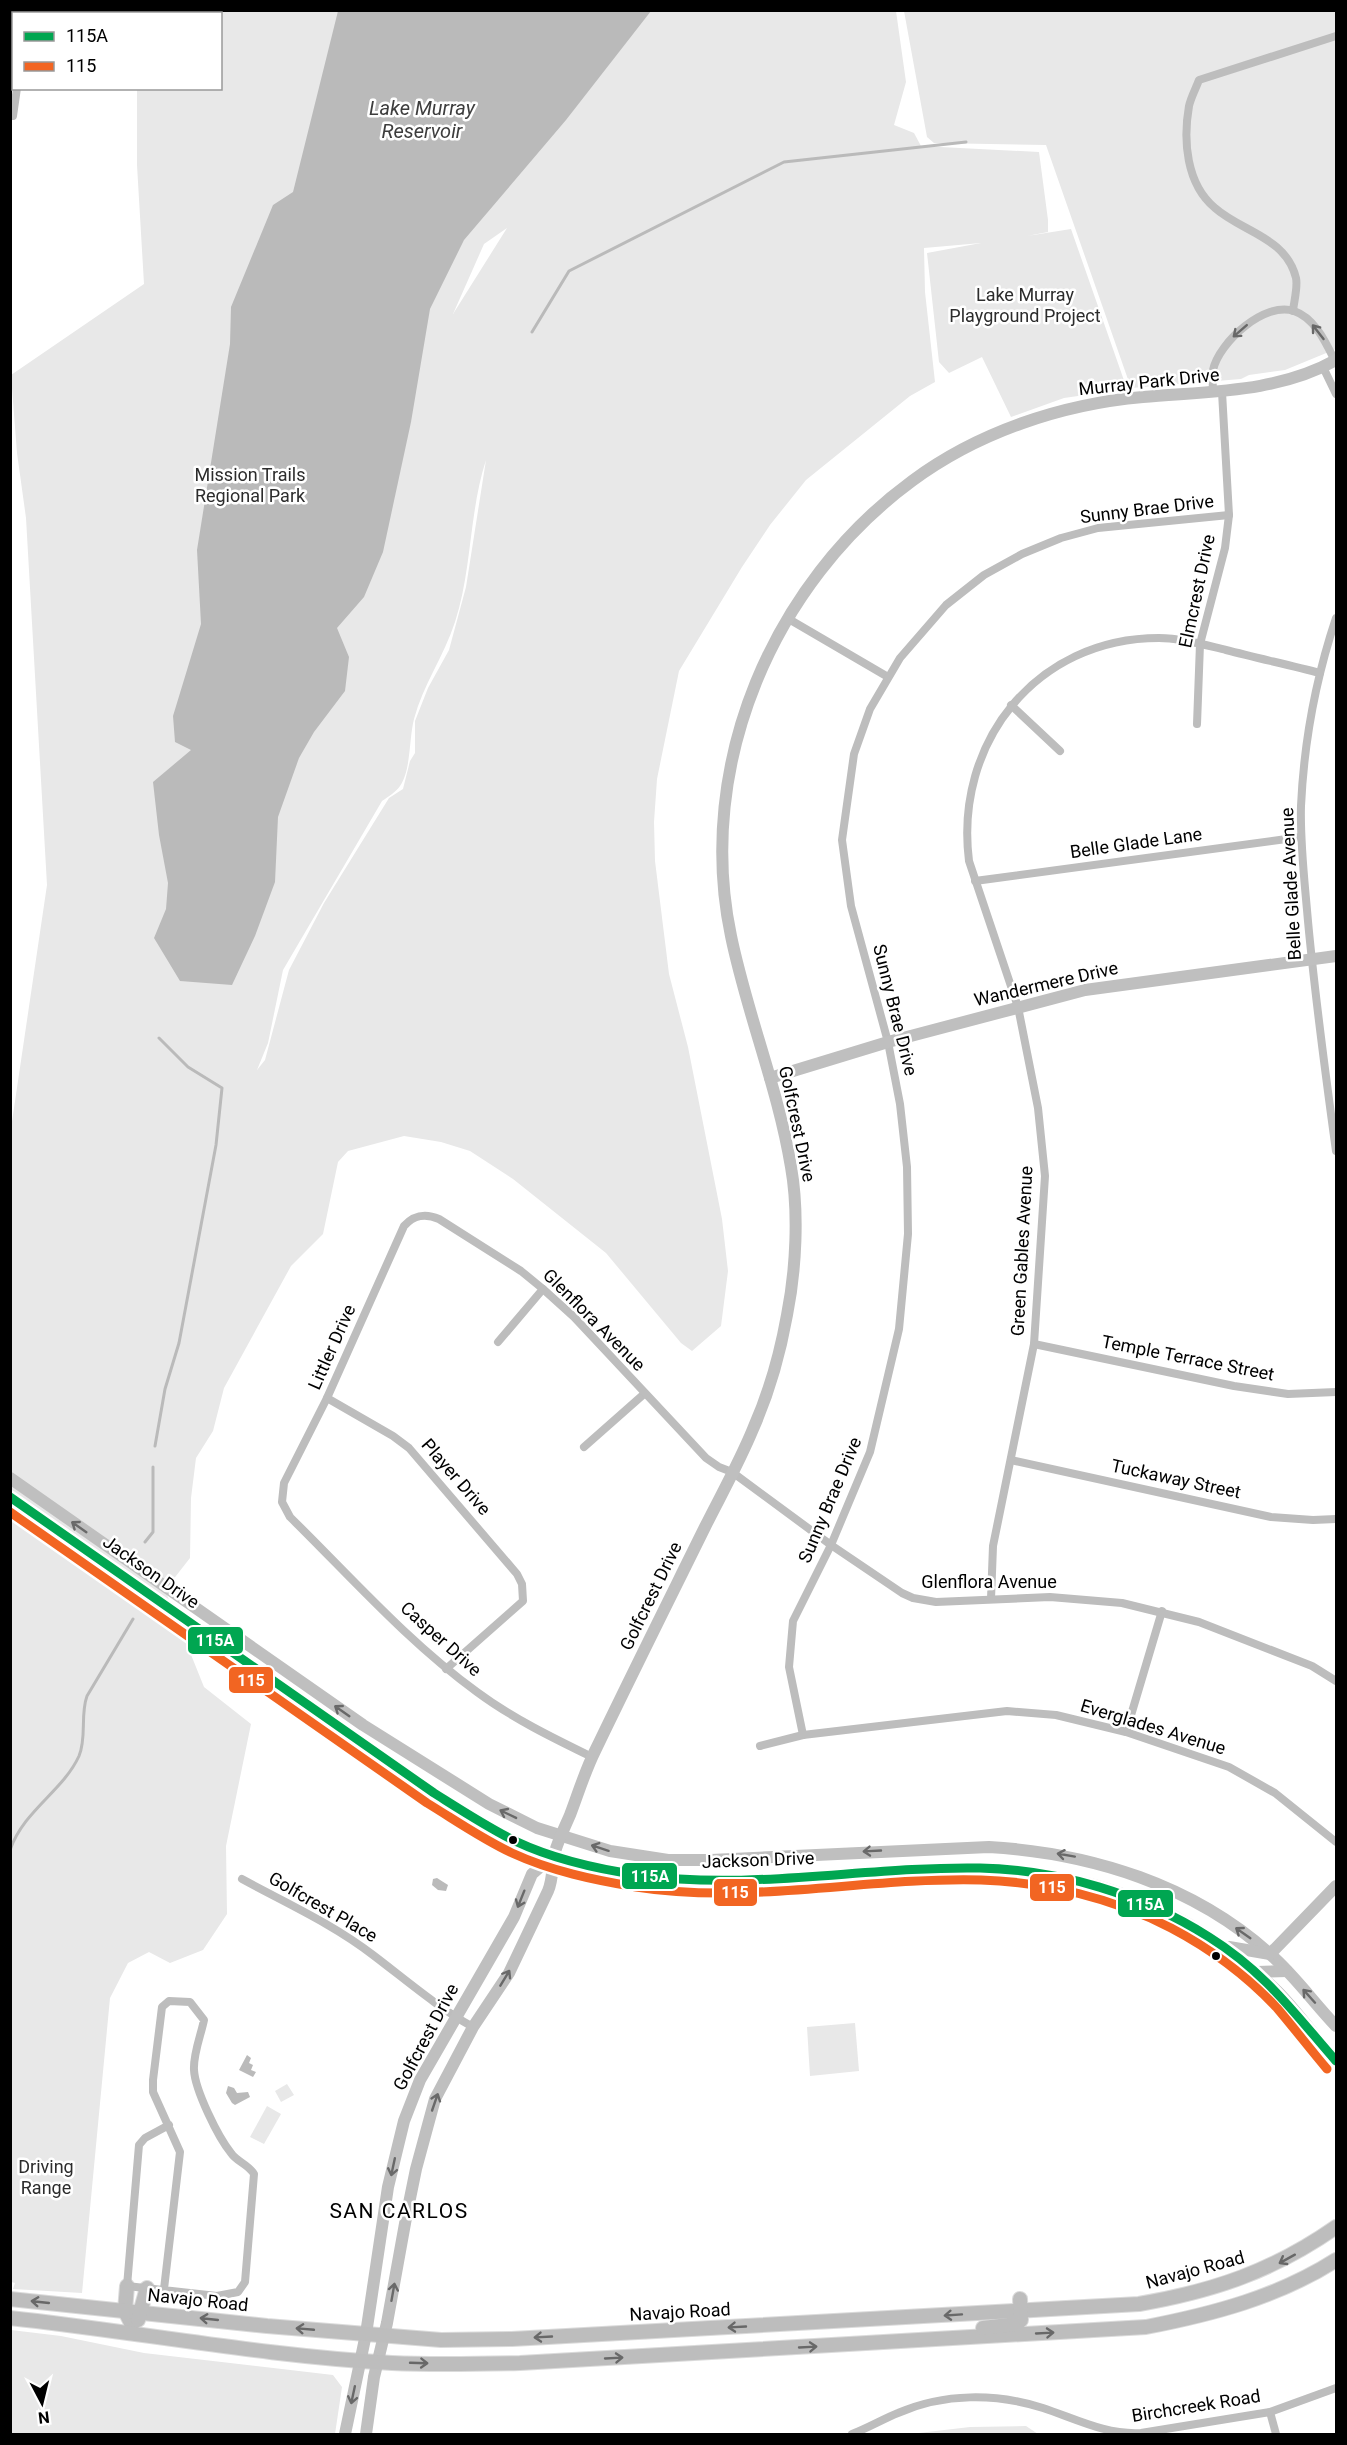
<svg xmlns="http://www.w3.org/2000/svg" width="1347" height="2445" viewBox="0 0 1347 2445" font-family="Roboto,sans-serif">
<rect width="100%" height="100%" fill="#fff"/>
<g fill="#e8e8e8" fill-rule="evenodd">
<path d="M104,11H896L906,82L894,125L914,133L921,146L1039,152L1048,220V232L1027,236L1071,229L1127,389L1064,398L1011,417L982,357L949,373L939,362L927,253L981,243L924,248L925,292L935,382L910,396L806,480L770,525L742,567L679,671L657,779L654,822L655,861L669,974L688,1047L722,1219L728,1271L721,1326L692,1351L681,1343L606,1253L513,1179L470,1151L441,1142L404,1136L348,1151L338,1162L323,1234L291,1266L224,1388L213,1431L196,1458L191,1498L190,1558L165,1590L204,1687L251,1724L226,1846L227,1914L203,1950L170,1963L149,1952L128,1963L110,1998L82,2293L13,2289L15,2283L11,2282L10,1135L47,885L26,518L17,453L11,375L144,284L137,165V89L220,88V14H106ZM507,228L453,314L484,244ZM486,460L466,587L449,650L428,688L415,721V753L410,761L403,789L389,798L324,903L289,970L265,1060L257,1070L268,1043L283,970L382,801C388,797 396,792 400,786C411,771 409,738 414,719C423,685 444,656 455,622C472,570 469,512 486,460Z"/>
<path d="M904,11H1336V349L1285,370L1249,375L1241,379L1131,388L1046,145L934,143L927,137Z"/>
<path d="M855,2023L859,2071L810,2076L807,2027Z"/>
<path d="M287,2084L294,2095L281,2102L275,2091Z"/>
<path d="M267,2106L281,2114L264,2144L250,2137Z"/>
<path d="M11,2330L61,2336L144,2353L333,2375L342,2387L335,2434H11Z"/>
<path d="M1026,2426L1038,2434H910L970,2427Z"/>
</g>
<g fill="#bababa">
<path d="M338,11H651L566,120L464,240L430,309L411,422L383,552L364,597L337,628L349,657L345,691L314,732L299,758L278,817L275,882L255,936L232,985L180,981L154,938L166,909L168,883L159,835L153,782L191,750L175,742L173,716L201,624L197,550L230,344L231,307L273,205L293,192Z"/>
<path d="M437,1878L448,1885L446,1891L438,1890L432,1885L433,1879Z"/>
<path d="M247,2055L251,2058L249,2063L253,2065L251,2070L256,2072L253,2077L239,2070Z"/>
<path d="M228,2086L234,2088L237,2093L248,2092L250,2097L235,2105L232,2103L226,2093Z"/>
</g>
<g fill="none" stroke-linecap="round" stroke-linejoin="round">
<g stroke="#bababa" stroke-width="3">
<path d="M532,332L569,271L784,162L966,142"/>
<path d="M155,1446L165,1389L179,1343L216,1145L222,1088L188,1067L159,1038"/>
<path d="M145,1542L153,1532V1467"/>
<path d="M10,1850C24,1810 63,1791 79,1756C87,1737 80,1715 87,1696L133,1619"/>
</g>
<defs>
<g id="primary">
<path d="M127,2286L125,2311L132,2325"/>
<path d="M10,2299L267,2326L441,2340L512,2339L1139,2304C1214,2291 1273,2271 1336,2227"/>
<path d="M10,2318C138,2332 264,2356 392,2363C435,2365 478,2364 520,2363L1146,2327C1213,2314 1278,2297 1336,2260"/>
<path d="M138,2320L147,2288"/>
<path d="M983,2328L1017,2324L1021,2320L1020,2299"/>
</g>
</defs>
<use href="#primary" stroke="#dbdbdb" stroke-width="16"/>
<g stroke="#bdbdbd" stroke-width="8">
<path d="M10,29L14,49"/>
<path d="M13,116L17,88"/>
<path d="M1293,311C1294,301 1298,287 1296,278C1286,237 1242,232 1215,208C1186,184 1183,140 1189,106C1191,97 1196,88 1199,80L1336,36"/>
<path d="M1323,367L1336,394"/>
<path d="M1213,393C1213,386 1212,377 1213,370C1219,342 1265,301 1294,311C1315,318 1326,343 1335,361"/>
<path d="M787,618L888,677"/>
<path d="M1336,618C1316,678 1304,741 1301,806C1300,840 1304,876 1307,910C1314,991 1325,1071 1336,1151"/>
<path d="M1011,705L1060,751"/>
<path d="M1197,724L1200,644L1225,548L1229,515L1222,392"/>
<path d="M975,881L1301,837"/>
<path d="M498,1342L543,1289"/>
<path d="M1034,1344L1234,1386L1288,1394L1336,1392"/>
<path d="M327,1398L393,1436L409,1448L517,1574L522,1584L523,1601L446,1669"/>
<path d="M584,1447L644,1394"/>
<path d="M1011,1460L1271,1517L1313,1520L1336,1519"/>
<path d="M991,1599L993,1546L1034,1344L1045,1176L1038,1108L1018,1007L969,861C954,743 1036,638 1159,638C1181,638 1205,645 1226,650C1257,658 1289,665 1320,673"/>
<path d="M1126,1732L1162,1611"/>
<path d="M803,1735L789,1667L793,1621L831,1545L870,1452L899,1329L908,1234L907,1167L900,1104L888,1042L851,906L842,840L854,754L870,709L900,658L946,605L984,575L1022,554L1061,538L1098,528L1229,515"/>
<path d="M760,1746L803,1735L1007,1711L1056,1715L1126,1732L1229,1767L1275,1793L1336,1842"/>
<path d="M592,1757C553,1738 512,1718 477,1692C408,1642 350,1576 290,1517L282,1502L284,1483L327,1398L404,1226C414,1215 425,1213 439,1219L521,1271L543,1289L574,1317L706,1458L719,1467L732,1472L831,1545L902,1593L913,1598L936,1602L1050,1597L1122,1603L1199,1622L1312,1666L1336,1681"/>
<path d="M242,1879C286,1903 333,1924 373,1955C406,1980 437,2007 473,2027"/>
<path d="M164,2289L180,2152L153,2092V2080L162,2007L169,2001L190,2002L204,2020C201,2035 193,2054 194,2070C195,2090 218,2137 231,2153C237,2162 248,2164 254,2174L245,2282L238,2292L217,2296L127,2286L139,2145L145,2138L169,2125"/>
<path d="M1270,2412L1276,2434"/>
<path d="M852,2434C868,2428 883,2419 898,2413C944,2393 996,2393 1043,2408C1076,2419 1106,2435 1141,2433L1270,2412L1336,2388"/>
</g>
<g stroke="#bfbfbf" stroke-width="12">
<path d="M770,1078L888,1042L1085,990L1336,956"/>
<path d="M10,1478L363,1725L489,1804L537,1828L610,1851L668,1860H711L989,1847C1091,1853 1194,1885 1271,1955C1295,1976 1314,2003 1336,2026"/>
<path d="M10,1497L434,1793C465,1812 495,1833 529,1847C673,1906 830,1869 980,1868C1095,1872 1193,1910 1277,1991C1299,2013 1316,2039 1336,2061"/>
<path d="M1229,1947L1270,1954L1336,1886"/>
<path d="M1257,1972L1287,1971"/>
<path d="M345,2434L366,2334L388,2187L404,2121L420,2080L514,1917L532,1874L554,1855"/>
<path d="M366,2434L374,2377L387,2323L406,2218L416,2169L435,2099L473,2027L509,1973L548,1891C554,1877 551,1865 555,1852C558,1840 565,1827 570,1815C578,1794 585,1771 595,1751C631,1676 668,1602 705,1527C721,1495 739,1463 753,1429C769,1393 780,1354 787,1315C796,1270 799,1212 791,1167C778,1088 747,1014 731,936C695,765 773,583 912,481C978,432 1062,404 1143,397C1209,391 1277,393 1336,360"/>
</g>
<use href="#primary" stroke="#bdbdbd" stroke-width="14"/>
<defs>
<path id="bus-1" d="M10,1497L434,1793C461,1810 487,1827 515,1841C553,1859 597,1869 639,1875C752,1891 866,1866 980,1868C1061,1870 1141,1894 1209,1937C1265,1972 1294,2013 1336,2061"/>
<path id="bus-2" d="M10,1512L427,1803C455,1820 482,1839 512,1853C551,1871 594,1880 636,1887C750,1905 866,1877 981,1880C1046,1882 1113,1898 1171,1928C1209,1948 1247,1976 1277,2008C1294,2028 1310,2049 1327,2069"/>
</defs>
<use href="#bus-1" stroke="#fff" stroke-width="14"/>
<use href="#bus-2" stroke="#fff" stroke-width="14"/>
<use href="#bus-1" stroke="#00a651" stroke-width="9"/>
<use href="#bus-2" stroke="#f26522" stroke-width="9"/>
</g>
<defs><path id="oneway-shaft" d="M-6 0H5M1.5-3L5.5 0L1.5 3" fill="none" stroke-width="1.6" stroke-linecap="round" stroke-linejoin="round" transform="scale(1.5)"/></defs>
<g stroke="#686868">
<use href="#oneway-shaft" transform="translate(1240 331) rotate(139)"/>
<use href="#oneway-shaft" transform="translate(1318 332) rotate(-128)"/>
<use href="#oneway-shaft" transform="translate(1287 2259) rotate(151)"/>
<use href="#oneway-shaft" transform="translate(40 2302) rotate(-174)"/>
<use href="#oneway-shaft" transform="translate(953 2315) rotate(176)"/>
<use href="#oneway-shaft" transform="translate(209 2319) rotate(-174)"/>
<use href="#oneway-shaft" transform="translate(737 2327) rotate(177)"/>
<use href="#oneway-shaft" transform="translate(305 2329) rotate(-175)"/>
<use href="#oneway-shaft" transform="translate(1045 2333) rotate(-3)"/>
<use href="#oneway-shaft" transform="translate(543 2337) rotate(177)"/>
<use href="#oneway-shaft" transform="translate(808 2347) rotate(-3)"/>
<use href="#oneway-shaft" transform="translate(614 2358) rotate(-3)"/>
<use href="#oneway-shaft" transform="translate(419 2363) rotate(2)"/>
</g>
<g stroke="#696969">
<use href="#oneway-shaft" transform="translate(79 1527) rotate(-145)"/>
<use href="#oneway-shaft" transform="translate(342 1711) rotate(-145)"/>
<use href="#oneway-shaft" transform="translate(508 1814) rotate(-154)"/>
<use href="#oneway-shaft" transform="translate(600 1848) rotate(-162)"/>
<use href="#oneway-shaft" transform="translate(872 1851) rotate(177)"/>
<use href="#oneway-shaft" transform="translate(1066 1855) rotate(-170)"/>
<use href="#oneway-shaft" transform="translate(521 1899) rotate(112)"/>
<use href="#oneway-shaft" transform="translate(1243 1933) rotate(-145)"/>
<use href="#oneway-shaft" transform="translate(505 1978) rotate(-59)"/>
<use href="#oneway-shaft" transform="translate(1309 1996) rotate(-132)"/>
<use href="#oneway-shaft" transform="translate(435 2102) rotate(-71)"/>
<use href="#oneway-shaft" transform="translate(393 2167) rotate(102)"/>
<use href="#oneway-shaft" transform="translate(393 2292) rotate(-80)"/>
<use href="#oneway-shaft" transform="translate(353 2395) rotate(102)"/>
</g>
<g fill="#000" stroke="#fff" stroke-width="2">
<circle cx="513" cy="1840" r="5"/>
<circle cx="1216" cy="1956" r="5"/>
</g>
<g text-anchor="middle" stroke-width="5" stroke-linejoin="round" paint-order="stroke">
<g font-size="18" fill="#2c2c2c" stroke="#fff">
<text x="1025" y="301">Lake Murray<tspan x="1025" dy="21">Playground Project</tspan></text>
<text x="250" y="481">Mission Trails<tspan x="250" dy="21">Regional Park</tspan></text>
<text x="46" y="2173">Driving<tspan x="46" dy="21">Range</tspan></text>
</g>
<g font-size="18" fill="#000" stroke="#fff">
<text transform="translate(1149 382) rotate(-6)" y="6">Murray Park Drive</text>
<text transform="translate(1147 509) rotate(-7)" y="6">Sunny Brae Drive</text>
<text transform="translate(1197 591) rotate(-78)" y="6">Elmcrest Drive</text>
<text transform="translate(1136 843) rotate(-8)" y="6">Belle Glade Lane</text>
<text transform="translate(1291 884) rotate(-93)" y="6">Belle Glade Avenue</text>
<text transform="translate(1046 984) rotate(-13)" y="6">Wandermere Drive</text>
<text transform="translate(895 1010) rotate(76)" y="6">Sunny Brae Drive</text>
<text transform="translate(797 1124) rotate(78)" y="6">Golfcrest Drive</text>
<text transform="translate(1022 1251) rotate(-87)" y="6">Green Gables Avenue</text>
<text transform="translate(594 1320) rotate(45)" y="6">Glenflora Avenue</text>
<text transform="translate(332 1347) rotate(-66)" y="6">Littler Drive</text>
<text transform="translate(1188 1358) rotate(11)" y="6">Temple Terrace Street</text>
<text transform="translate(456 1477) rotate(49)" y="6">Player Drive</text>
<text transform="translate(1176 1479) rotate(12)" y="6">Tuckaway Street</text>
<text transform="translate(830 1500) rotate(-67)" y="6">Sunny Brae Drive</text>
<text transform="translate(151 1572) rotate(35)" y="6">Jackson Drive</text>
<text x="989" y="1588">Glenflora Avenue</text>
<text transform="translate(651 1596) rotate(-64)" y="6">Golfcrest Drive</text>
<text transform="translate(441 1639) rotate(42)" y="6">Casper Drive</text>
<text transform="translate(1153 1727) rotate(17)" y="6">Everglades Avenue</text>
<text transform="translate(758 1860) rotate(-2)" y="6">Jackson Drive</text>
<text transform="translate(323 1907) rotate(30)" y="6">Golfcrest Place</text>
<text transform="translate(426 2037) rotate(-62)" y="6">Golfcrest Drive</text>
<text transform="translate(1195 2270) rotate(-15)" y="6">Navajo Road</text>
<text transform="translate(198 2300) rotate(6)" y="6">Navajo Road</text>
<text transform="translate(680 2312) rotate(-3)" y="6">Navajo Road</text>
<text transform="translate(1196 2406) rotate(-9)" y="6">Birchcreek Road</text>
</g>
<g font-size="20" font-style="italic" fill="#3d3d3d" stroke="#fff">
<text x="422" y="115">Lake Murray<tspan x="422" dy="23">Reservoir</tspan></text>
</g>
<g font-size="21" letter-spacing="1.5" fill="#000" stroke="#fff">
<text x="399" y="2218">SAN CARLOS</text>
</g>
</g>
<g stroke="#fff" stroke-width="2">
<rect x="187" y="1626" width="57" height="29" rx="6" fill="#00a651"/>
<rect x="228" y="1666" width="46" height="28" rx="6" fill="#f26522"/>
<rect x="621" y="1862" width="57" height="28" rx="6" fill="#00a651"/>
<rect x="1029" y="1873" width="46" height="29" rx="6" fill="#f26522"/>
<rect x="713" y="1878" width="45" height="29" rx="6" fill="#f26522"/>
<rect x="1117" y="1889" width="57" height="29" rx="6" fill="#00a651"/>
</g>
<g font-size="16" text-anchor="middle" font-weight="bold" fill="#fff">
<text x="215" y="1646">115A</text>
<text x="251" y="1686">115</text>
<text x="650" y="1882">115A</text>
<text x="1052" y="1893">115</text>
<text x="735" y="1898">115</text>
<text x="1145" y="1910">115A</text>
</g>
<rect width="1347" height="2445" fill="none" stroke="#000000" stroke-width="24"/>
<rect x="12" y="12" width="210" height="78" fill="#ffffff" stroke="#999999" stroke-width="1.5"/>
<rect x="24" y="32" width="30" height="9" fill="#00a651" stroke="#999999" stroke-width="1.5"/>
<text x="66" y="42" font-size="18" fill="#000000">115A</text>
<rect x="24" y="62" width="30" height="9" fill="#f26522" stroke="#999999" stroke-width="1.5"/>
<text x="66" y="72" font-size="18" fill="#000000">115</text>
<g transform="translate(42 2403) rotate(173)" stroke="#ffffff" stroke-width="4.5" paint-order="stroke">
<path d="M0-4.5L10 22L0 15L-10 22Z" fill="#000000"/>
<text y="-9" font-size="16" font-weight="bold" text-anchor="middle" fill="#000000">N</text>
</g>
</svg>
